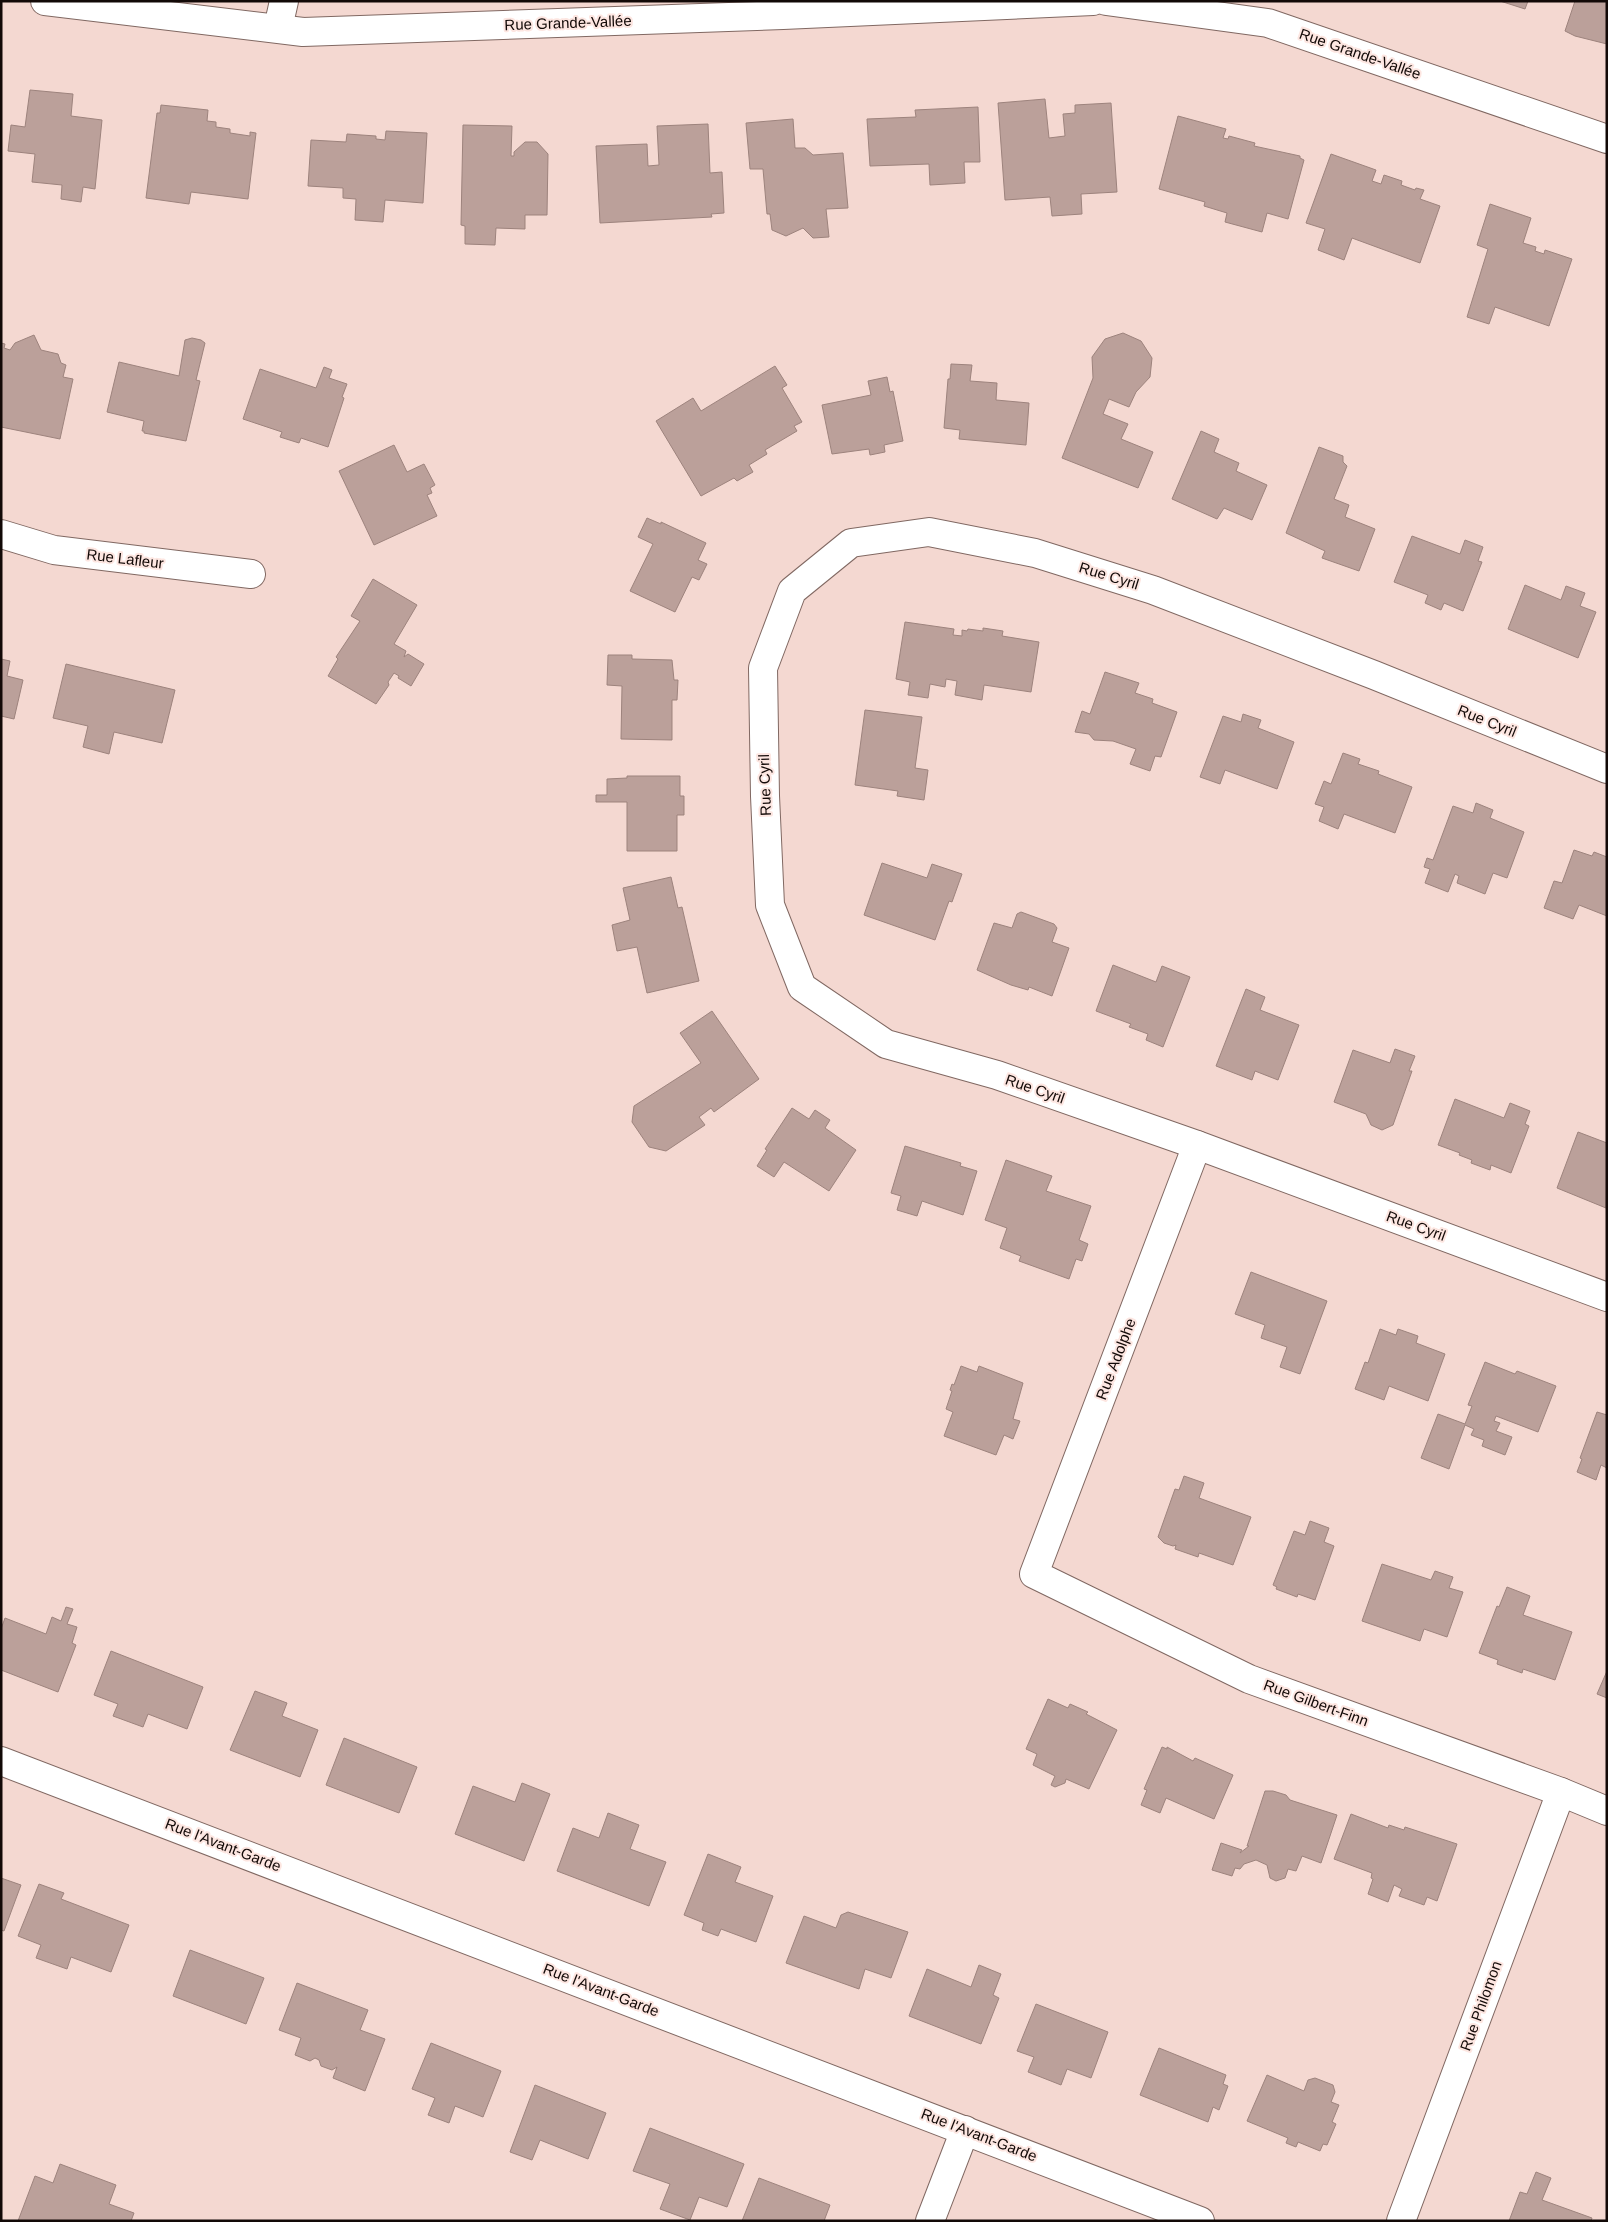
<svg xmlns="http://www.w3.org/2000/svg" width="1608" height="2222" viewBox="0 0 1608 2222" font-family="Helvetica,sans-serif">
<rect width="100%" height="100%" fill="#f4d8d1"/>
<g fill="#bba09a" stroke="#9d837d">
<path d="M1500,1H1528L1525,9Z"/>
<path d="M1575,1H1607V44L1575,36L1565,31Z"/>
<path d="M30,90L73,94L71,116L102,120L95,189L83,187L81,202L61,199L62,185L32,182L35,154L8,151L11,125L25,127Z"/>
<path d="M1045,99L1049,138L1065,136L1063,114L1075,113V105L1111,103L1117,192L1081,194L1082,214L1052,216L1050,197L1005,200L998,103Z"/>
<path d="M161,105L208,110L207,121L216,122V127L230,129V133L250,136V132L256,133L248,199L191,192L189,204L146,198L157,113H160Z"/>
<path d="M978,107L980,162H964L965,183L930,185L929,164L870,166L867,119L916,117L915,110Z"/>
<path d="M1178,116L1226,129L1223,138L1228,139L1229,136L1255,143L1254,146L1300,156V158L1304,160L1288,219L1267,213L1262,232L1225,222L1227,213L1204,206L1205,202L1159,189Z"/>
<path d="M793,119L795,148H805L813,155L843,153L848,208L826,209L829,237L813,238L803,228L786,236L772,230L770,214H767L763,169H750L746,123Z"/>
<path d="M708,124L710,173L722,172L724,213L711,214L712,217L600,223L596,146L647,144L648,166L659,165L657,126Z"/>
<path d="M463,125L512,126L511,156H514V152L525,142H537L548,154L547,215H525V229L496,228L495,245L465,244V226L461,225Z"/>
<path d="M386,131L427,133L423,203L385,200L383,222L355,220L356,199L343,198V188L308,186L311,140L346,142L347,134L376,136V139L385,140Z"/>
<path d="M1331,154L1376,170L1372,181L1381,184L1384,175L1402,181L1401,185L1415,190L1416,188L1424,190L1420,199L1440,206L1420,263L1352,238L1344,260L1318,250L1325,229L1306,223Z"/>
<path d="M1490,204L1531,218L1523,243L1536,247L1535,251L1544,254L1545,250L1572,259L1549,326L1495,307L1489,324L1467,317L1488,249L1477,245Z"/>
<path d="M1123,333L1141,341L1152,358L1150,377L1136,392L1129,407L1109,399L1103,414L1128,424L1121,439L1153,452L1138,488L1062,458L1093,378L1092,357L1105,339Z"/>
<path d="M34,335L41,350L58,354L61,363L66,365L63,377L73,379L60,439L1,427V343L5,344L4,348L10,350L15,343Z"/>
<path d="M192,338L201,340L205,343L196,380L200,381L186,441L144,433V431H142L144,421L107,412L119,362L179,376L185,340Z"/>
<path d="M951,364L972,365L970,381L997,383L996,400L1029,403L1026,445L959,439L960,430L944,428L948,379H950Z"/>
<path d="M775,366L787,385L782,388L802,422L794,426L797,431L765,450L767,454L749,465L753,472L737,481L734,478L701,496L656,421L693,398L701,411Z"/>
<path d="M324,367L332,370L329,378L347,384L342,397L344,398L328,447L301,438L299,443L280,437L282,432L243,419L260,369L316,388Z"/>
<path d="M887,377L890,392L893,391L903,441L884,445L885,452L870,455L869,449L832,454L822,405L871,395L868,381Z"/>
<path d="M1201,431L1219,439L1214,452L1239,463L1236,471L1267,485L1252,520L1224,508L1217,519L1172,499Z"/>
<path d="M394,445L407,472L424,464L435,485L430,488L432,493L427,495L437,516L374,545L339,471Z"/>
<path d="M1319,447L1343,456V462L1347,466L1334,499L1349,505L1345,517L1375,529L1359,571L1322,558L1325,551L1286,533Z"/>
<path d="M647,518L661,524V522L706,543L698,560L707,564L699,580L692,577L675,612L630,591L653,544L638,537Z"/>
<path d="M1412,536L1460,554L1465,540L1483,547L1478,561L1482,562L1463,611L1444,603L1441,610L1425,603L1428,595L1394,582Z"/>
<path d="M373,579L417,605L394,644L406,651L404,657L408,654L424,664L411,686L398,678L399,676L394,673L388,682L389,685L376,704L328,676L338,659L336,657L360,621L351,616Z"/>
<path d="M1525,585L1561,600L1566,586L1585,593L1580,606L1596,612L1578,658L1508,629Z"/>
<path d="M905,622L954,629L953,635L962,636V630L967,631L968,629L983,631V628L1003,631L1002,636L1039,642L1031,692L984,685L982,700L955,695L957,681L946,679L945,687L930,684L928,698L908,695L910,682L896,679Z"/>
<path d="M608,655H632V659L672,660L674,680H678L677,700H672V740L621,739L622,686L607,685Z"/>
<path d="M1,659L10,661L7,676L23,680L14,719L1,716Z"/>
<path d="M66,664L175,690L162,743L114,732L109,754L83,747L88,726L53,718Z"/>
<path d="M1105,672L1139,683L1135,693L1153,699L1152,703L1177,712L1161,757L1155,756L1150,771L1130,764L1136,749L1113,741L1094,740L1089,734L1075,732L1082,711L1090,714Z"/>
<path d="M865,710L922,717L915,768L928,770L924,800L897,796L898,791L855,785Z"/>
<path d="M1243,714L1261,720L1258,728L1294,742L1277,789L1225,770L1220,784L1200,777L1223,716L1241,722Z"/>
<path d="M1343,753L1360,759L1358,764L1379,771L1378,774L1412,787L1395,833L1344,814L1338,829L1319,821L1324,807L1315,804L1324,781L1331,784Z"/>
<path d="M627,776H680V796H684V815H677V851H627V802H596V795H607V779L627,778Z"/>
<path d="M1476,803L1493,810L1490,818L1524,832L1507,878L1493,873L1485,894L1457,883L1459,876L1455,874L1448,892L1425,883L1430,869L1424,867L1427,858L1433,860L1453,806L1473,813Z"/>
<path d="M1574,850L1592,856L1594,852L1607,857V916L1579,905L1573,919L1544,908L1554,881L1562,883Z"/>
<path d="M882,863L927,878L932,864L962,874L952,902L949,901L935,940L864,915Z"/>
<path d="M671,877L678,908L682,907L699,981L647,993L637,947L617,951L612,925L630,920L623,888Z"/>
<path d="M1021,912L1054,924L1057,928L1052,942L1069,948L1052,996L1029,987L1028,990L1011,985L977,970L994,923L1012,928L1017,914Z"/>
<path d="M1113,965L1156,982L1162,966L1190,977L1163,1047L1146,1040L1148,1034L1129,1027L1131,1024L1096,1011Z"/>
<path d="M1246,989L1265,997L1260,1010L1299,1025L1278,1080L1255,1071L1252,1080L1216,1066Z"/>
<path d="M712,1011L759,1079L714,1112L711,1108L699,1117L705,1125L666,1151L649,1147L632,1122L634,1106L701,1063L680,1033Z"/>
<path d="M1395,1049L1415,1056L1409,1071H1412L1393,1125L1382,1130L1371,1125L1366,1114L1334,1102L1353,1050L1390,1063Z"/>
<path d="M1455,1099L1504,1118L1510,1103L1530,1111L1525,1124L1529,1126L1511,1173L1491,1165L1490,1170L1471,1163L1472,1160L1459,1155L1460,1153L1438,1145Z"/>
<path d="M792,1108L809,1119L815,1110L830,1120L825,1128L856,1150L829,1191L784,1162L774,1177L757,1166L767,1150L765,1149Z"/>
<path d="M1578,1132L1607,1143L1606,1208L1557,1188Z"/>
<path d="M905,1146L961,1163L960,1166L977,1171L963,1215L922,1201L917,1216L897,1210L901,1196L891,1193Z"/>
<path d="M1006,1160L1052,1176L1046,1191L1091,1206L1079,1240L1088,1244L1082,1261L1076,1259L1069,1279L1019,1261L1021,1256L1000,1248L1007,1228L985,1220Z"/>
<path d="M1251,1272L1327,1301L1300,1374L1280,1367L1287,1347L1261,1338L1265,1325L1235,1314Z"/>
<path d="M1380,1329L1396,1335L1398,1329L1418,1336L1416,1343L1445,1354L1428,1401L1389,1386L1384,1400L1355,1389L1365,1362L1368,1363Z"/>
<path d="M1485,1362L1515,1374L1517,1371L1556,1386L1538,1432L1496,1416L1494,1421L1500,1423L1496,1431L1512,1437L1505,1455L1482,1446L1484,1440L1471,1435L1474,1429L1465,1425L1449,1469L1421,1458L1438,1414L1465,1424L1472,1406L1468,1405Z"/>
<path d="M961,1366L977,1372L979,1366L1023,1383L1013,1419L1020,1421L1013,1439L1004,1435L996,1455L944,1436L953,1412L946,1409L952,1391L950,1390L952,1384L954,1385Z"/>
<path d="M1597,1412L1607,1415V1468L1601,1465L1596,1480L1577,1472L1582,1459L1580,1458Z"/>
<path d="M1184,1476L1204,1483L1199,1498L1251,1517L1233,1565L1199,1553L1198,1557L1175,1549L1176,1545L1173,1546L1164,1543L1158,1537L1175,1489L1179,1490Z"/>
<path d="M1310,1521L1329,1528L1324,1542L1334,1546L1315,1600L1298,1594L1297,1597L1276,1589L1277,1587L1273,1585L1294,1531L1305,1535Z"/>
<path d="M1382,1564L1431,1580L1435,1571L1453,1577L1449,1588L1463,1592L1447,1637L1424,1629L1420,1641L1362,1621Z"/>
<path d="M1507,1587L1530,1596L1523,1615L1572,1632L1555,1680L1523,1669L1522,1673L1497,1664L1498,1660L1479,1653L1497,1606L1499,1607Z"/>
<path d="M66,1607L73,1609L67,1624L77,1627L72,1643L76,1645L58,1692L1,1670V1629L5,1618L46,1634L52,1617L61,1621Z"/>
<path d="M111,1651L203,1687L187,1729L148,1714L143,1727L113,1716L118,1704L94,1695Z"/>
<path d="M1607,1671V1698L1597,1694Z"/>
<path d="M255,1691L287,1703L282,1716L318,1730L300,1777L230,1750Z"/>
<path d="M1048,1699L1068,1708L1070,1704L1088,1712L1086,1714L1117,1730L1089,1789L1066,1779L1065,1783L1055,1787L1051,1785L1055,1776L1033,1765L1037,1754L1026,1749Z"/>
<path d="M344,1738L417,1767L399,1813L326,1785Z"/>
<path d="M1162,1747L1167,1749V1747L1193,1761L1195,1758L1233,1775L1214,1819L1166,1798L1160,1813L1141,1805L1147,1790L1144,1789Z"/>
<path d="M522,1783L550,1794L524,1861L455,1834L473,1786L515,1802Z"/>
<path d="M1265,1791H1273L1286,1795L1290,1800L1337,1815L1321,1863L1302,1856L1296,1871L1288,1869L1285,1878L1276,1881L1270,1878L1267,1865L1256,1860L1244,1864L1240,1869L1235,1868L1232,1876L1212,1870L1221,1843L1242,1850L1240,1853L1249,1846H1247Z"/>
<path d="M608,1813L639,1825L630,1849L666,1862L649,1906L557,1871L573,1828L599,1838Z"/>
<path d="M1351,1814L1388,1828L1389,1825L1404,1830L1405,1827L1457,1844L1437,1901L1427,1897L1424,1905L1399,1896L1402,1889L1394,1885L1388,1902L1368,1894L1373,1879L1371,1878L1372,1873L1334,1859Z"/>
<path d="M708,1854L741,1867L735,1882L773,1896L756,1942L721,1929L718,1936L702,1930L704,1923L684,1915Z"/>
<path d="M1,1878L21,1885L4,1931L1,1930Z"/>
<path d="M39,1884L64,1893L61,1899L129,1925L111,1972L71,1957L67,1969L36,1958L41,1945L18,1936Z"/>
<path d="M848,1912L908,1932L891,1978L865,1969L859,1989L786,1963L804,1916L836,1928L841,1915Z"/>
<path d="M190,1950L264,1978L246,2024L173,1996Z"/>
<path d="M979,1965L1001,1974L993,1995L999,1998L981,2044L909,2016L927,1969L971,1987Z"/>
<path d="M297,1983L368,2010L360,2030L385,2039L365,2091L333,2078L337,2067L332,2070L321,2066L319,2060L315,2058L310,2061L295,2055L301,2038L279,2030Z"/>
<path d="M1036,2004L1108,2032L1091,2078L1067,2069L1061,2085L1028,2072L1034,2057L1017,2051Z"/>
<path d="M431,2043L501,2071L483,2117L455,2106L449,2123L428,2115L435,2098L412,2089Z"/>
<path d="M1159,2048L1226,2075L1223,2084L1228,2086L1219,2110L1213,2107L1208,2122L1140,2095Z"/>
<path d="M1267,2075L1304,2091L1308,2080L1315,2078L1333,2085L1335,2092L1331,2102L1339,2105L1332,2122L1336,2124L1327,2145L1323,2144L1320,2151L1298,2142L1296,2147L1286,2143L1288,2138L1247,2121Z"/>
<path d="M535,2085L606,2113L588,2159L540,2140L532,2160L510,2152Z"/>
<path d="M650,2128L744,2164L727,2207L699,2197L690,2220L660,2209L670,2184L633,2171Z"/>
<path d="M60,2164L116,2185L109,2204L134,2213L131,2221H18L35,2176L53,2183Z"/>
<path d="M1536,2172L1551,2178L1542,2200L1592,2218L1591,2221H1509L1520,2192L1527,2194Z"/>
<path d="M759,2178L830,2205L824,2221H742Z"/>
</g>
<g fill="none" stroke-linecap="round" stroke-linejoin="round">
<defs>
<g id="minor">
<path d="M45,1L303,32L783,15L1093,1"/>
<path d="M1106,1L1268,23L1607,139"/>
<path d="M278,28L284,1"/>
<path d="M1,534L54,550L251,574"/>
<path d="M1607,769L1374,675L1153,590L1035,553L929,532L851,543L792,591L763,668L765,796L770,905L802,987L886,1044L997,1075L1197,1145L1607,1297"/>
<path d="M1197,1145L1034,1574L1249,1679L1561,1792L1607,1811"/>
<path d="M1,1761L1200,2221"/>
<path d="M930,2221L965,2130"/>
<path d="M1401,2221L1561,1792"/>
</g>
</defs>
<use href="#minor" stroke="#806862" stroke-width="30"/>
<use href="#minor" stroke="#fff" stroke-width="28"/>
</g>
<g text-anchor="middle" stroke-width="4" stroke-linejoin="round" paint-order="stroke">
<g font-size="15" fill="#120907" stroke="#fde6e1">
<text transform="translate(568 23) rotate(-2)" y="5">Rue Grande-Vallée</text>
<text transform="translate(1360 54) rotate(19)" y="5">Rue Grande-Vallée</text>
<text transform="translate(125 559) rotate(7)" y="5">Rue Lafleur</text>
<text transform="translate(1109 576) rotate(17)" y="5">Rue Cyril</text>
<text transform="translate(1487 721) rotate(22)" y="5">Rue Cyril</text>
<text transform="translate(765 785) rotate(-92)" y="5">Rue Cyril</text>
<text transform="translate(1035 1089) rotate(19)" y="5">Rue Cyril</text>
<text transform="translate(1416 1226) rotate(20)" y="5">Rue Cyril</text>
<text transform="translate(1116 1359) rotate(-69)" y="5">Rue Adolphe</text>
<text transform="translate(1316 1703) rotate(20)" y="5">Rue Gilbert-Finn</text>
<text transform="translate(223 1845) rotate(21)" y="5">Rue l'Avant-Garde</text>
<text transform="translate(601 1990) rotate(21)" y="5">Rue l'Avant-Garde</text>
<text transform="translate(1481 2006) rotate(-70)" y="5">Rue Philomon</text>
<text transform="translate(979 2135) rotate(21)" y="5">Rue l'Avant-Garde</text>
</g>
</g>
<rect width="1608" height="2222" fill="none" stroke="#120907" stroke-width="5"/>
</svg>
